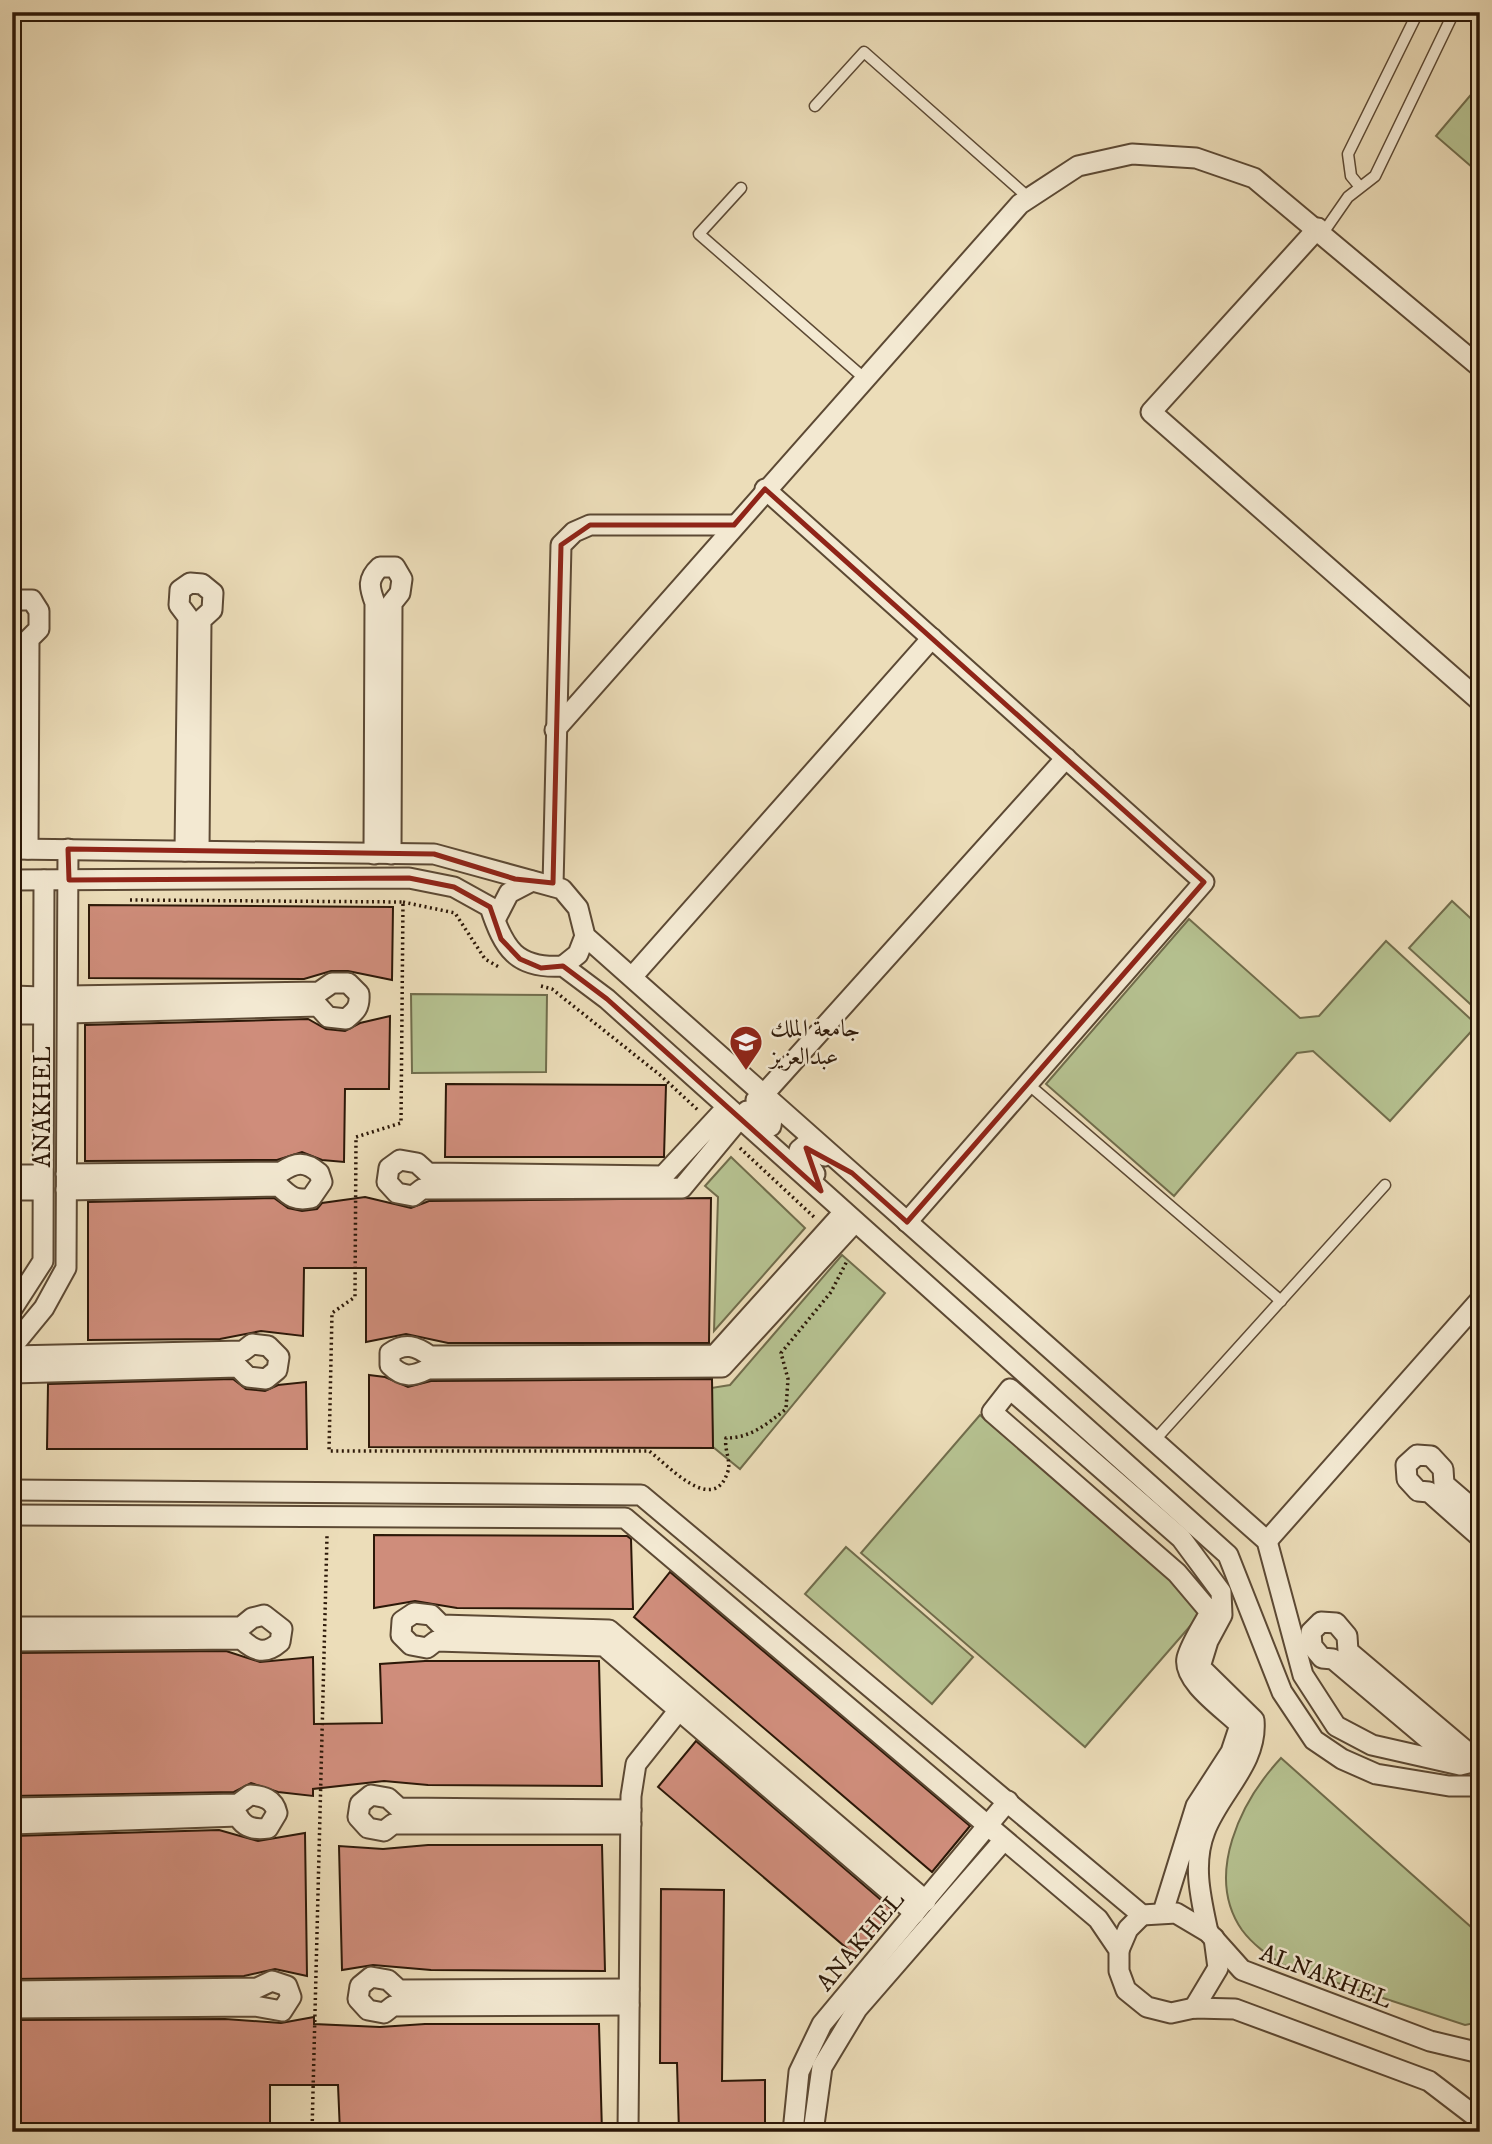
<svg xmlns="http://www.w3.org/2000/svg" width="1492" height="2144" viewBox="0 0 1492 2144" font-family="'IM FELL DW Pica',Amiri,serif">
<rect width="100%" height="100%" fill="#ecddb9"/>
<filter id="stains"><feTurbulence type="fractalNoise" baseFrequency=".00286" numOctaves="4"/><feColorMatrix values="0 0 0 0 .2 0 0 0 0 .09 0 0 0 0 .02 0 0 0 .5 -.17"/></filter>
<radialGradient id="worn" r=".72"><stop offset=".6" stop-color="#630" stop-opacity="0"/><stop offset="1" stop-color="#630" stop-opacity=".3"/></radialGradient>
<g fill="#b6c291" stroke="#716d4c" stroke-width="2">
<path d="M1480,84V174L1436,136Z"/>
<path d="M1452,901L1480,927V1013L1409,948Z"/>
<path d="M1189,919L1300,1018L1319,1016L1386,941L1477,1025L1390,1121L1313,1051L1297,1053L1174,1196L1046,1084Z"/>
<path d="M411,994L547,995L546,1072L412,1073Z"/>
<path d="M731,1157L805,1228L714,1331L718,1197L705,1186Z"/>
<path d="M842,1255L885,1293L740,1469L713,1447L711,1388L730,1385Z"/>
<path d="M980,1415L1205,1609L1085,1747L861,1553Z"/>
<path d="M846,1547L973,1657L932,1704L805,1594Z"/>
<path d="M1281,1758L1480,1935V2022L1465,2025L1283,1965C1268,1955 1253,1945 1242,1930C1204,1875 1241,1801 1281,1758Z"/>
</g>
<g fill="#cf8d7b" stroke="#2c1808" stroke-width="2">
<path d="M89,905L393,907L392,980L348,971H331L304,979L89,978Z"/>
<path d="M390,1016L389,1089H345L344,1162L322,1160L302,1152L277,1160L85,1161V1025L308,1019L326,1029L345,1031L360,1023Z"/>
<path d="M446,1084L666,1085L664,1157H445Z"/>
<path d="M365,1197L411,1208L429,1201L711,1198L709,1343H448L406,1334L366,1342V1268H304L303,1336L261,1331L220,1339L88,1340V1202L274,1198L288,1208L302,1211L317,1209L322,1203Z"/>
<path d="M369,1375L385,1377L408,1387L431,1381L712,1379L713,1448L369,1447Z"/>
<path d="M233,1379L246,1389L265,1391L278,1385L306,1382L307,1449H47L48,1384Z"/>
<path d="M374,1535L627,1536L631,1539L633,1609L457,1608L415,1601L374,1608Z"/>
<path d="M670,1572L970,1826L932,1872L634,1617Z"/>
<path d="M226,1651L260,1662L313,1657L314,1724L382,1723L380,1664L425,1661H599L602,1786L428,1785L384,1781L313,1789V1796L278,1792L251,1783L234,1792L12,1796V1653Z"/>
<path d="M696,1741L895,1912L857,1957L658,1787Z"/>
<path d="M219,1830L258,1841L305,1833L307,1976L275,1969L244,1976L12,1979V1836Z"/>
<path d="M428,1845H602L605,1971L431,1970L373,1965L342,1970L339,1846L383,1849Z"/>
<path d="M661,1889L724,1890L722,2081L765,2080V2132H679L677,2063H660Z"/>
<path d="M314,2017V2024L380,2027L425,2024H599L602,2132H340L338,2085H270V2132H12V2020L225,2019L281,2023Z"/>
</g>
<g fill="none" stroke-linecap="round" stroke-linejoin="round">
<defs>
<g id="lane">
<path d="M815,106L864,52L1029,198"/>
<path d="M1360,187L1351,176L1348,154L1418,12"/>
<path d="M741,188L699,234L864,378"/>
<path d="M1323,233L1348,197L1375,176L1454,12"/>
<path d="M1028,1084L1281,1301"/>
<path d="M1154,1441L1385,1185"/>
</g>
<g id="street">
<path d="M1318,228L1151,412L1480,701"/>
<path d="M765,489L1204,882L907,1222"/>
<path d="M12,606L17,600H32L39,611V629L29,639L28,849"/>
<path d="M555,730L1020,204L1078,166L1132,154L1196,158L1254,178L1480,367"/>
<path d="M12,849L434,854L562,889L578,908L585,936L1267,1541L1303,1675L1336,1726L1372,1745L1460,1765L1480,1760"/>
<path d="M185,851L188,617L179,605L180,590L190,583L202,584L213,593L212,610L201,620L199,851"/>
<path d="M374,854L375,603C369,587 367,579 380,567H395L402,579L400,593L392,603L391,854"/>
<path d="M12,880L409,878L454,887L490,907C504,949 516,969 563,966L607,999L1228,1555L1282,1692L1314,1740L1342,1759L1376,1774L1449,1786H1480"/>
<path d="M553,886L561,545L574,532L590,525H734"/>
<path d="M495,920L509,893L532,881"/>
<path d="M563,966L578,954L585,936"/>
<path d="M632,977L932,638"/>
<path d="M12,996L42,997"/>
<path d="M68,1013L318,1006L328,1017L346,1019C356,1011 360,1007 359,994L348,983H332L319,992L68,996"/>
<path d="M12,1014H42"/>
<path d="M764,1094L1066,758"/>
<path d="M727,1107L663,1176L428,1173L417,1163L400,1160L389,1168L387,1182L397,1193L413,1196L422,1189L682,1188L740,1118"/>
<path d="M747,1111L763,1126H771L772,1119L756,1100"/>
<path d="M815,1174L799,1150L805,1145L813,1146L825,1156"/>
<path d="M12,1175H41"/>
<path d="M12,1190H42"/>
<path d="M66,1190L279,1186C290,1197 296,1201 311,1198L322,1182L319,1173C305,1161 296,1162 281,1172L66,1174"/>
<path d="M844,1212L715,1355L430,1356C416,1346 405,1342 390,1353V1365C403,1378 412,1377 428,1369L722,1367L855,1222"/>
<path d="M12,1309L43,1261L44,880"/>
<path d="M12,1347L44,1308L66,1268L68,849"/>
<path d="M12,1356L243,1351L252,1344L268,1346L279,1357L277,1370L266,1379L248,1377L238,1367L12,1373"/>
<path d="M12,1490L641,1495L1142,1915L1176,1913L1208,1932L1242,1970L1430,2041L1480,2053"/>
<path d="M12,1515L625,1518L1098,1919L1119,1950V1971L1126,1990L1147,2007L1171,2013L1194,2008L1235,2009L1429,2081L1480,2120"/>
<path d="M1480,1515L1444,1484L1443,1469L1431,1456L1417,1455L1406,1465L1407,1479L1418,1491L1429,1492L1480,1537"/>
<path d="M1267,1541L1480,1300"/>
<path d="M12,1627H241L252,1618L264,1615L282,1629L280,1642C265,1655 256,1652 241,1639L12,1641"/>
<path d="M1454,1761L1333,1659L1322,1658L1312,1646L1311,1632L1321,1622L1336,1623L1347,1636L1348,1651L1478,1761"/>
<path d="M12,1808L238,1804L250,1795C263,1796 274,1799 277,1813L268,1828C255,1830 244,1828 238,1816L12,1824"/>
<path d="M631,1824H393L384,1831L368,1828L358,1817L360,1804L371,1795L388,1798L399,1808L631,1810"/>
<path d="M1163,1912L1196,1806L1231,1752L1240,1725C1224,1709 1182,1681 1187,1658C1191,1643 1203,1626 1210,1612L1177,1573L992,1412L1010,1389L1181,1538L1221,1592L1222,1615L1208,1641L1200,1667L1254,1720C1258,1763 1220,1792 1205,1831C1192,1864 1201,1899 1208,1932"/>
<path d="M915,1913L604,1646L436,1641L427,1648L411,1645L401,1635L402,1621L414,1613L431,1615L441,1625L609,1630L926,1901"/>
<path d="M1119,1950L1128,1929L1142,1915"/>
<path d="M12,1991L257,1988L272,1981L287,1986L291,1997L282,2011L255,2006L12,2008"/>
<path d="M629,2005L393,2006L384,2013L368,2010L358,1999L360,1986L371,1977L388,1980L399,1990L629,1989"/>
<path d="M1194,2008L1218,1968L1214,1938"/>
<path d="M628,2132L631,1796L636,1764L679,1710"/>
<path d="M793,2132L799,2072L822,2024L1008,1801"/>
<path d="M813,2132L822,2067L857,2009L1003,1841"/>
</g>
</defs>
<use href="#lane" stroke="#5c4934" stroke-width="13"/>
<use href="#street" stroke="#5c4934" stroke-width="23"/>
<g stroke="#2c1808" stroke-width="3.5" stroke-dasharray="2 3.5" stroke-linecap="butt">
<path d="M130,900L403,902L401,1123L356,1137L355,1297L332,1313L329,1451H649C668,1465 714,1517 728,1471C731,1461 724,1449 726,1438C751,1438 767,1424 786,1409L788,1379L781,1353L831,1292L847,1261"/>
<path d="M403,902L455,913L485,959L499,967"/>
<path d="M541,986L552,989L660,1075L699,1111"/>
<path d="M740,1148L814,1217"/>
<path d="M312,2132L327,1536"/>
</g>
<use href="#lane" stroke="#f3e9d2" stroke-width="10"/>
<use href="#street" stroke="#f3e9d2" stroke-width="19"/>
</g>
<path fill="none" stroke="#8f2418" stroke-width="5" stroke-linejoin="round" d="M765,489L1204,882L907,1222L852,1173L806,1148L821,1191L607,999L563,966L541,968L520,959L501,939L490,907L454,887L409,878L69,880L68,849L434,854L515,879L553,883L561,545L590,525H734Z"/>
<defs>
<symbol id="university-pin" viewBox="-11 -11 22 30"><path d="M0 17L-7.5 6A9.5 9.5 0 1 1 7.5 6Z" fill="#8f2418" stroke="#f3e9d2"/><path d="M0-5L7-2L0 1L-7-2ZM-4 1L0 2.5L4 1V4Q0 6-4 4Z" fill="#fff"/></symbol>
</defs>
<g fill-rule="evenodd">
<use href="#university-pin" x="727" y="1023" width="38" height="52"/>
</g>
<g text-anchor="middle" stroke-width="5" stroke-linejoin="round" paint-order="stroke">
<g font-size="24" fill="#2c1808" stroke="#f3e9d2" text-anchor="start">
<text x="770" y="1036">جامعة الملك<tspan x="770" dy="28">عبدالعزيز</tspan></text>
</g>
<g font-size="24" fill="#2c1808" stroke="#f3e9d2">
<text transform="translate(42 1107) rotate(-90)" y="8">ANAKHEL</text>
<text transform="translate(860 1941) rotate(-50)" y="8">ANAKHEL</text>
<text transform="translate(1326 1976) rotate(21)" y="8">ALNAKHEL</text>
</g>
</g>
<rect width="1492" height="2144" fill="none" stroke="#ecddb9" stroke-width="42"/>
<rect x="14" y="14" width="1464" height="2116" fill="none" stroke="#2c1808" stroke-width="3.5"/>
<rect x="21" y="21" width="1450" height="2102" fill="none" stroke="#2c1808" stroke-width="2"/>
<rect width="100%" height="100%" filter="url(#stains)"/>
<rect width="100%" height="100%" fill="url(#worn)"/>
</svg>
